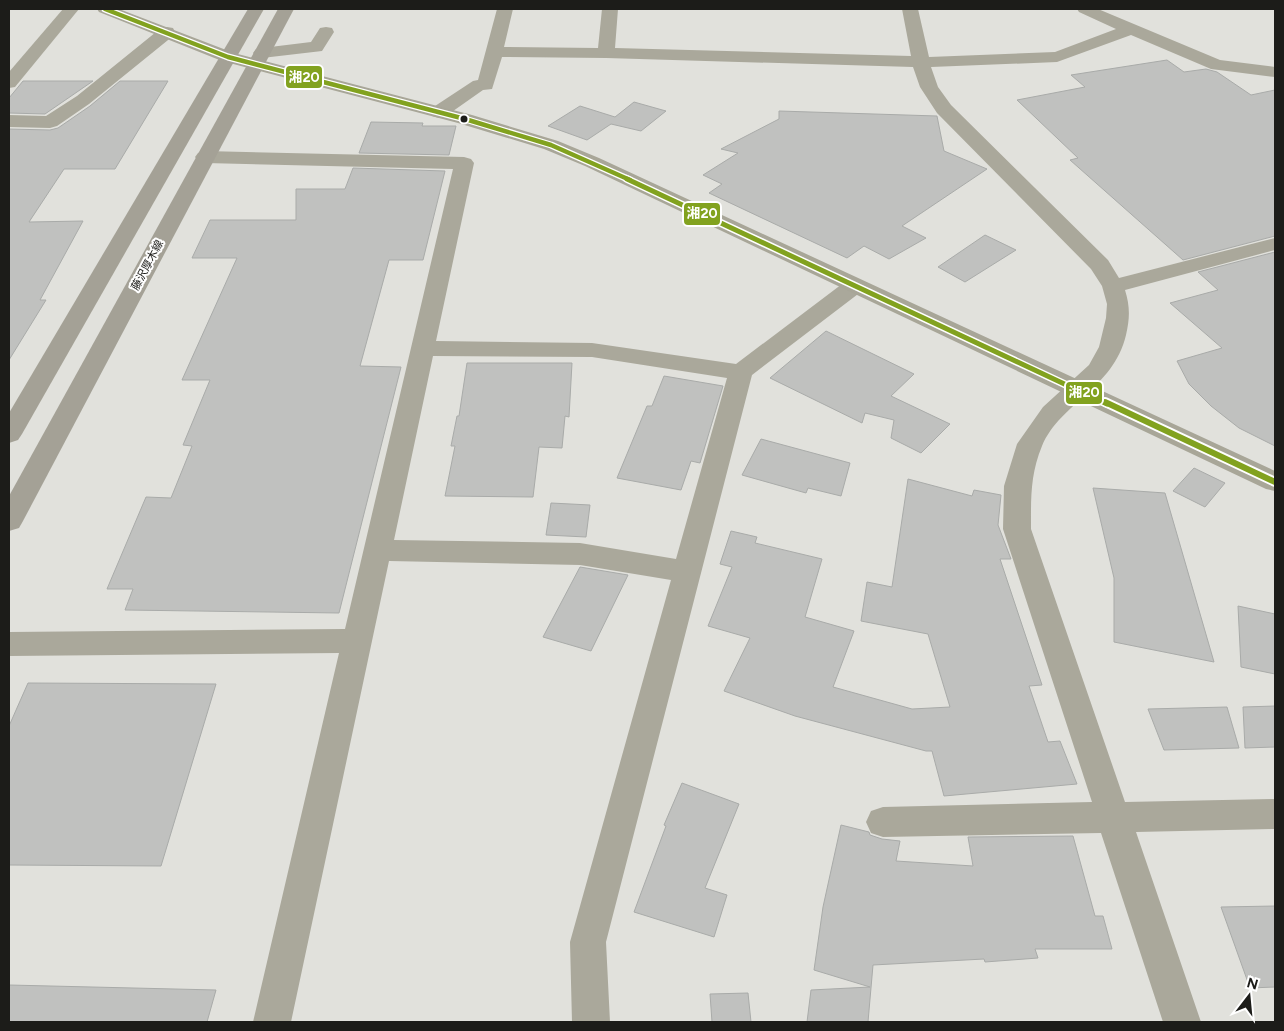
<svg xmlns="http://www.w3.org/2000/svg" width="1284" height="1031" viewBox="0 0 1284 1031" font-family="Figtree,'Noto Sans JP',sans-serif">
<rect width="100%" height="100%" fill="#e1e1dc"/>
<g fill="#c0c1bf" stroke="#a9aba9">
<path d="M1167,60L1184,72L1206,69L1217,72L1251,95L1275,90V236L1183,260L1070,160L1078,158L1017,100L1085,87L1071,75Z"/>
<path d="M23,81H93L45,114L9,113V98Z"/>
<path d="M120,81H168L115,169H64L29,222L83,221L40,300H46L9,360V129L50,130L58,128L90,106Z"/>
<path d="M634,102L666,111L641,131L611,124L587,140L548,126L580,106L615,117Z"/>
<path d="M779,111L937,116L944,151L987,169L902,226L926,238L889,259L864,246L847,258L709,193L722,184L703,175L738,153L721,149L779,119Z"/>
<path d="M371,122L423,123L422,126H456L449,155L359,153Z"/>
<path d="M353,168L445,171L423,260H389L360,366L401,367L339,613L125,610L133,589H107L146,497L171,498L192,446L183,445L210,380H182L237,258H192L210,220H296V189H345Z"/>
<path d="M985,235L1016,250L965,282L938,267Z"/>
<path d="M1275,252V446L1239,428L1211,406L1189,384L1177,361L1222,348L1170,303L1218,290L1198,272Z"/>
<path d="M826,331L914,374L891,396L950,424L921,453L891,438L894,420L865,413L862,423L770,378Z"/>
<path d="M467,363H572L569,417L565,416L562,448L539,447L533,497L445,496L455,446H451L457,416H459Z"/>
<path d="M664,376L723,386L700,463L691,461L681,490L617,478L647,406H652Z"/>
<path d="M761,439L850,463L841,496L808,488L806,493L742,475Z"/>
<path d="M1194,468L1225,483L1205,507L1173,491Z"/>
<path d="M908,479L972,496L974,490L1001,495L998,525L1011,559H1000L1042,685L1029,686L1048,742L1060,741L1077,784L944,796L932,751H926L795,716L724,691L750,638L708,626L732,567L720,564L731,531L757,537L755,543L822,559L805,617L854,631L833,687L912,709L950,707L928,634L861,621L867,582L892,587Z"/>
<path d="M1093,488L1165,493L1214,662L1114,642V578Z"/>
<path d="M551,503L590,505L586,537L546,535Z"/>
<path d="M580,567L628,575L591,651L543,637Z"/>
<path d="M1238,606L1275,614V674L1241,667Z"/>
<path d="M28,683L216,684L161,866L9,865V726Z"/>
<path d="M1275,706V747L1245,748L1243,707Z"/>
<path d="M1227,707L1239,748L1164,750L1148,709Z"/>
<path d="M682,783L739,804L705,888L727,895L714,937L634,912L666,826L664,825Z"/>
<path d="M841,825L869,832L870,835L882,839L900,841L896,861L973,866L968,837L1073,836L1095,916H1103L1112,949H1035L1038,958L985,962L984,959L873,965L868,1022H807L811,990L870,987L814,970L823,907Z"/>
<path d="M1275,906V987L1250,988L1221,907Z"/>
<path d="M9,985L216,990L207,1022H9Z"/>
<path d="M748,993L751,1022H712L710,994Z"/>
</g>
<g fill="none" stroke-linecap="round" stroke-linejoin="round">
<g fill="#aaa89b" fill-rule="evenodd">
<path d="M63,9H79L15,87L9,88V72Z"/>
<path d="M497,9H513L504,47L598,48L602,9H618L615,48L911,56L902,9H918L929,57L1055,52L1116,29L1079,12L1077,9H1098L1220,60L1275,67V77L1211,69L1131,35L1057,62L931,67L938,87L951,105L1108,260L1119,278L1275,238V250L1125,290C1130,306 1130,318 1126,335C1113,389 1061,402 1042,446C1030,475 1031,499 1031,529L1125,802L1275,799V829L1136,832L1201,1022H1163L1101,833L883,837L871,833L866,822L871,811L883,807L1092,802L1003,529L1004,486L1017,444L1043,407L1089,365L1099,347L1106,318L1107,304L1102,286L1091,269L937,113L920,87L913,67L606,58L502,57L492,89L483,90L446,116L439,118L432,116L430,112L432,108L473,81L478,80Z"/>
<path d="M167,27L173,28L175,32L173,36L89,104L57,126L50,128L9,127V115L46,116L77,96L161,28Z"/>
<path d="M326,27L332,28L334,32L322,51L262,58L256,57L253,53L256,49L262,48L311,42L320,28Z"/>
<path d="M205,151L464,157L471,159L474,163L436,341L592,343L736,364L846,281L854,279L862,281L865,286L862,291L752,375L606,942L610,1022H572L570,942L671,580L580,565L389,561L291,1022H253L339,653L9,656V632L345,629L453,169L205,163L198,161L195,157L198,153ZM433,356L592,357L727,378L676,559L580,543L394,540Z"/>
</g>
<path fill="#a8a698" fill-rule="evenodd" d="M97,9H119L234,53L472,115L558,141L599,158L1275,471V491L1266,489L585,166L544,149L458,123L222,61L99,12Z"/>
<g fill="#a4a196" fill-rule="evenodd">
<path d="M248,9H264L22,434L18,440L9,443V413Z"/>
<path d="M278,9H294L23,521L19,528L9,531V496Z"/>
</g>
<defs>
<path id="bus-1-far2" d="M105,9L228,57L465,119L551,145L630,180"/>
<path id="bus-1-far1" d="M627,179L1107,404"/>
<path id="bus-1" d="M1105,402L1275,482"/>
</defs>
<use href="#bus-1-far2" stroke="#fff" stroke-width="7"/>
<use href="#bus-1-far1" stroke="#fff" stroke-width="8"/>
<use href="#bus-1" stroke="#fff" stroke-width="10"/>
<use href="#bus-1-far2" stroke="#82a21f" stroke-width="4.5"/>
<use href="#bus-1-far1" stroke="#82a21f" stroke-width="5"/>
<use href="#bus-1" stroke="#82a21f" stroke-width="6"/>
</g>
<circle fill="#1c1c19" stroke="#fff" stroke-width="2" cx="464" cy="119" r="4.5"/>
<g text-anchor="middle" stroke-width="4" stroke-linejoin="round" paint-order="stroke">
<g font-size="11" fill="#1c1c19" stroke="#fff">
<text transform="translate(147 265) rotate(-62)" y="4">藤沢厚木線</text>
</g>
</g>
<g stroke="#fff" stroke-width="2">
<rect x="285" y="65" width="38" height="24" rx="5" fill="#82a21f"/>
<rect x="683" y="202" width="38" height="24" rx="5" fill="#82a21f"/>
<rect x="1065" y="381" width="38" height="24" rx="5" fill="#82a21f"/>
</g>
<g font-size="14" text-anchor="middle" font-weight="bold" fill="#fff">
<text x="304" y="82">湘20</text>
<text x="702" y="218">湘20</text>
<text x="1084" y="397">湘20</text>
</g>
<rect width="1284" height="1031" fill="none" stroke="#1c1c19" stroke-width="20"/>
<g transform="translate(1249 996) rotate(16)" stroke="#ffffff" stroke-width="4" paint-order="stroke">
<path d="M0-4L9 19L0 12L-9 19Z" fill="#1c1c19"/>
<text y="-8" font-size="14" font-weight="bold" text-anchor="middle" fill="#1c1c19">N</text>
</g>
</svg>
